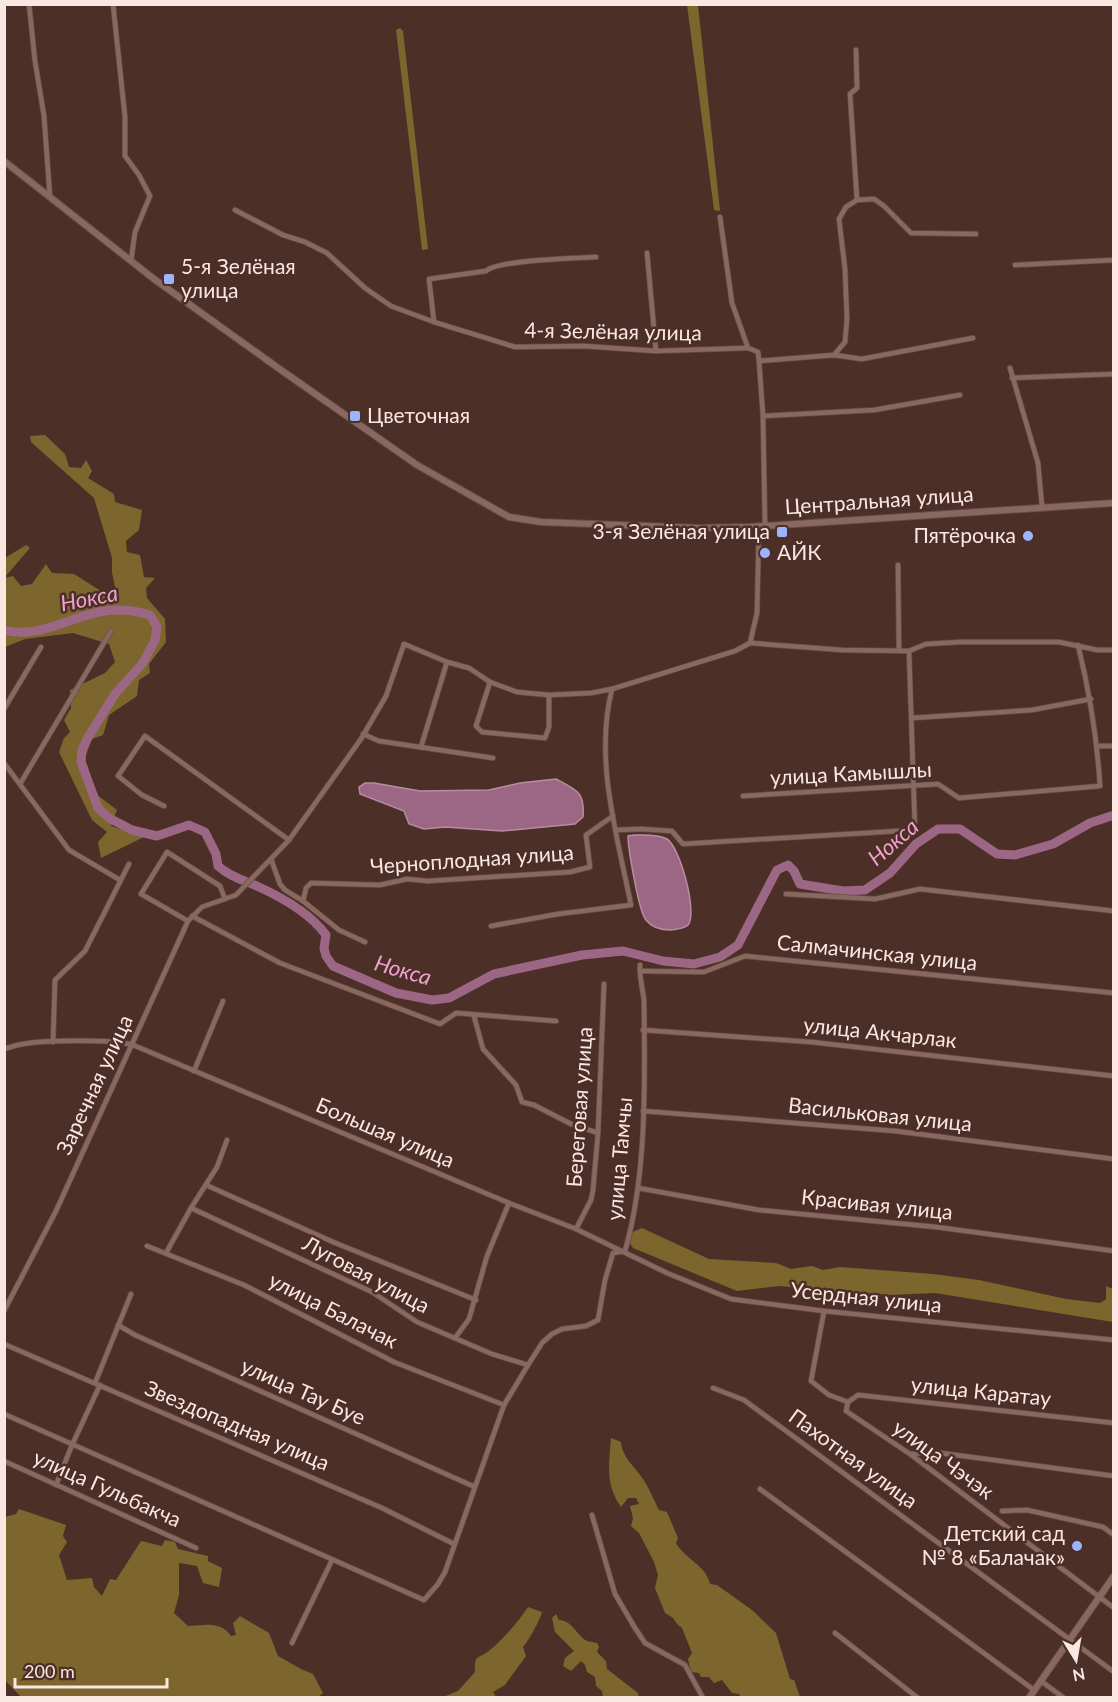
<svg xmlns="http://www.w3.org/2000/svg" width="1118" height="1702" viewBox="0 0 1118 1702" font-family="Lato,sans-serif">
<rect width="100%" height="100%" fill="#4c2f27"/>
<g fill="#7d652e">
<path d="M687,5H698L720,211L714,210Z"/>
<path d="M400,28L403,31L428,249L422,250L396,30Z"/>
<path d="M45,435L65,454L69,467L81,468L86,460L92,471L88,478L114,494L115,502L142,510L139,530L126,541L127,552L140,555L144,577L155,578L146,588L147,598L165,619L166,642L149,664L150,673L139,680L137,696L109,715L103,735L92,739L85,758L96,794L117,810L111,826L144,837L101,858L98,842L107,832L92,820L59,752L64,738L70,732L64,720L71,708L70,690L105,673L115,662L109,644L73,633L25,639L5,647L4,578L13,576L21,586L32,584L46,564L52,573L74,574L101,591L116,592L112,572V558L94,498L31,442L30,436Z"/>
<path d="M26,545L30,548L5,577V558Z"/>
<path d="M642,1228L709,1259L776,1263L791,1269L812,1266L823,1270L840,1267L933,1274L979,1280L1066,1299L1100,1303L1106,1299V1286L1113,1289V1322L935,1293L890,1295L779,1286L737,1291L633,1248L628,1240L632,1232Z"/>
<path d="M611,1438L621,1442C622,1457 635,1467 643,1479C649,1488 654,1500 659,1510L667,1512L678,1538L676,1543C685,1559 706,1565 710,1584L717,1585L752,1610L776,1633L790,1679L794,1680L800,1697H740L739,1694L732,1693L722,1680L714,1683L709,1677H701L699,1673L691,1672L688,1659L692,1653L682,1628L677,1624L673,1618L665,1613L655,1588L658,1575L654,1562L639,1533L631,1526L633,1518L630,1506L639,1504L636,1498H628L621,1507C605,1484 609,1465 611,1438Z"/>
<path d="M19,1509L66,1525L63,1536L67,1542L59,1555L67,1580L92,1578L94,1587L102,1596L110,1579L116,1580L141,1541L162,1546L165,1540L175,1542L178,1549L208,1556V1561L222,1568L219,1587L203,1583L197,1566L179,1563V1595L174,1613L188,1626C205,1625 221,1621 231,1636L236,1635L233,1623L240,1616L269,1633L278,1656L301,1669L313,1674L323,1693L317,1698L21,1697L4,1679L5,1517L16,1514Z"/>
<path d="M528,1607L542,1612C541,1618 528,1642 523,1647L526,1656L505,1685L493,1692L496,1697H443L458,1691L475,1672C475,1667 474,1662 477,1658C479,1656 484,1655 486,1653C500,1643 518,1622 528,1607Z"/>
<path d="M556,1614L559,1620C573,1621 576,1635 587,1641C590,1642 594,1642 597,1643L599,1647L597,1652L606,1661L607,1669L638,1693L639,1697H603L602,1691L596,1686L595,1677L587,1672L585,1665L581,1661L571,1671L563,1666L565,1658L574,1651L555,1632L552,1618Z"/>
</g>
<g fill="#9c6785" stroke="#b88da1" stroke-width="1.5">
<path d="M556,779C577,790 585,792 583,817L575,824L502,831L445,827L424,829L409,824L404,811L360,794L359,787L365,783H374L420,791L489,790L520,783Z"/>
<path d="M635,835C645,835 658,834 667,839C680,847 698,913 688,925C684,929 676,929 671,930C662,930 652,928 646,920C639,913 628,848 628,836Z"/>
</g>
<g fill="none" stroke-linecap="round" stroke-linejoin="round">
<path stroke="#9c6785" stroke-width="9" d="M4,630C36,639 69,618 99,612C117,608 134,610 150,615L157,627L155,640L143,663L115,694L87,739L82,750L81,762L98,808L109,818L132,830L157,836L189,825L205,832L216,854L218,866C230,877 244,880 259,887C283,898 310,913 326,935L324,948L326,956L333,966L396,993L432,1000L449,998L494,974L582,955L623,951L663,961L694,964L720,957L738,945L777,870L788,865L794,871L800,884L843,891L865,890L890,873L916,844L938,829H960L997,854L1015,855L1053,844L1090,823L1114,815"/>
<defs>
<g id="minor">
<path d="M29,4L35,61L44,116L50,197"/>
<path d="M113,4L125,117V156L139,175L150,196L135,232L131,261"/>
<path d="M857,200L874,199L884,206L911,233L976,234"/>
<path d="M235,210L283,235L305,242L327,253L365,288L391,306L434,322L515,347L583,346L656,351L748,348L732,303L720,217"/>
<path d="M647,253L656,351"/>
<path d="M1015,265L1114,260"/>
<path d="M434,322L429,279L486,271C497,260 577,258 596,257"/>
<path d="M748,348L758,352L759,361L763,416L765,526"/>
<path d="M834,355L845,342L847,319L845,269L839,219L846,207L857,200L850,94L857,88L856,50"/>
<path d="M759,361L834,355L862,359L973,338"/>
<path d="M1010,368L1038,463L1042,506"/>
<path d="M1012,378L1114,374"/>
<path d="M763,416L874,410L960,395"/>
<path d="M898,565L899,651"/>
<path d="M750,643L757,613L759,526"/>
<path d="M490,682L476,726L482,732L545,738L549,727V695"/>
<path d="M4,709L41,647"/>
<path d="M912,718L1032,710L1091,699"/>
<path d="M363,734L379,741L493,758"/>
<path d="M1098,746H1114"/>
<path d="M421,747L447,662"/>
<path d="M4,763L69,850L120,880"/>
<path d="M20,784L111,631"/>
<path d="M743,796L938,784L959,798L1100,786C1097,736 1090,694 1078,645"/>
<path d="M164,806L142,795L118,776L145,736L289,840"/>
<path d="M616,830L641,829L672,831L683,844L915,830L909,651"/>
<path d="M271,859L280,884L285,890L303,901L339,930L365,942"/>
<path d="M786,894L875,899L920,889L1114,911"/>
<path d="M303,901L306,888L311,883L380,885L407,879L428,881L570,872L590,867L586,835L613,816"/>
<path d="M192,916L280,963L440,1024L456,1013L556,1021"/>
<path d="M188,921L141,894L167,852L220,886L225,899"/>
<path d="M491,926L558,914L631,905C617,835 594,759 612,689"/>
<path d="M640,971L704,972L745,956L1114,993"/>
<path d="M474,1016L483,1049L516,1085L522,1102L534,1105L571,1124L598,1133"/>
<path d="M643,1030L811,1042L1114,1076"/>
<path d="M53,1042L55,980L85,951L129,864"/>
<path d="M4,1049C10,1047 17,1045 23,1044C46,1040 112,1039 133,1045L509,1203L576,1229L667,1273L731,1299L824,1311L1114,1340"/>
<path d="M194,1071L223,1001"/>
<path d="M643,1111L895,1131L1114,1159"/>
<path d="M206,1185L333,1242L476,1300"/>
<path d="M638,1188L759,1210L936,1227L1114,1251"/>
<path d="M191,1208L372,1292L417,1322L492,1354L528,1365"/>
<path d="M576,1229L591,1200L593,1190L598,1133L604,984"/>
<path d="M147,1246L244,1285L394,1362L504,1405"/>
<path d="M166,1253L191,1208L217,1167L227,1140"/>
<path d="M4,1311L56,1211L188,921L202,907L236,895L289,840L361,739L386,696L404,644L447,662L469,668L490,682L517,692L549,695L591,693L612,689L735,651L750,643L842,650L909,651L926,644L961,642H1059L1097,650H1114"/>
<path d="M824,1311L811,1381L829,1395L848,1402"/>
<path d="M118,1325L135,1335L475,1487"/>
<path d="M455,1338L469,1319L487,1256L509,1203"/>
<path d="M4,1344L382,1508L454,1544"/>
<path d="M95,1383L131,1294"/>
<path d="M713,1388L744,1400L1114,1672"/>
<path d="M848,1402L846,1411L910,1454L1114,1608"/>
<path d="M848,1402L858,1395L1114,1423"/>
<path d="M4,1414L424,1600L438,1584L445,1572L504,1405L528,1365L542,1343L552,1334L562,1329L586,1326L598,1320L605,1280L613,1253L625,1251C647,1175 645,1081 644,1001C643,989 639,977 640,965"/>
<path d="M911,1454L933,1452L1114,1476"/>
<path d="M4,1461L196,1548"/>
<path d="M56,1485L72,1445L100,1385"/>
<path d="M760,1489L1034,1690"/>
<path d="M1002,1511L1027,1510L1103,1527L1114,1535"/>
<path d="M592,1515L615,1594L635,1628L645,1643L685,1665L703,1698"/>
<path d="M835,1633L918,1698"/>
<path d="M292,1643L332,1560"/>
<path d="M1041,1681L1064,1698"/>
</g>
<g id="tertiary">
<path d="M4,161L154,279L281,370L417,465L509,517L541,522L698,528L749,527L1114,503"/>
<path d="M1029,1698L1114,1576"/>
</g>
</defs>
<use href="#minor" stroke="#664c46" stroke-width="6"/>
<use href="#tertiary" stroke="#664c46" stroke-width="8"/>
<use href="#minor" stroke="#89685f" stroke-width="4.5"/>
<use href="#tertiary" stroke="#89685f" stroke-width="6"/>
</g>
<g fill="#9db4fd" stroke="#4c2f27" stroke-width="2">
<rect x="163" y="273" width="12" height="12" rx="3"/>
<rect x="349" y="410" width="12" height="12" rx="3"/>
<rect x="776" y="526" width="12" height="12" rx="3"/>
<circle cx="1028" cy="536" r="6"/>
<circle cx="765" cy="553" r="6"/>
<circle cx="1077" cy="1546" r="6"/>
</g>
<g text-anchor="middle" stroke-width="5" stroke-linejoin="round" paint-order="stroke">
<g font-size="21" fill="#fbe7e2" stroke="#4c2f27" text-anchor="start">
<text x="181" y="274">5-я Зелёная<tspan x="181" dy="24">улица</tspan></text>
<text x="367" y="423">Цветочная</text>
<text x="770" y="539" text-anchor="end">3-я Зелёная улица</text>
<text x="1016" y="543" text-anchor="end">Пятёрочка</text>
<text x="777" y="560">АЙК</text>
<text x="1065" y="1541" text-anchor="end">Детский сад<tspan x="1065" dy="24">№ 8 «Балачак»</tspan></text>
</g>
<g font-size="21" fill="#fbe7e2" stroke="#4c2f27">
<text transform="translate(613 332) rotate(1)" y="7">4-я Зелёная улица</text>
<text transform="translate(879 501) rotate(-4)" y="7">Центральная улица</text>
<text transform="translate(851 774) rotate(-3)" y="7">улица Камышлы</text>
<text transform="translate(472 860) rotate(-4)" y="7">Черноплодная улица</text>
<text transform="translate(877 953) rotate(6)" y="7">Салмачинская улица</text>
<text transform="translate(880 1033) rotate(6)" y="7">улица Акчарлак</text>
<text transform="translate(95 1085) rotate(-65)" y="7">Заречная улица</text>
<text transform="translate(580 1107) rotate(-86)" y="7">Береговая улица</text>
<text transform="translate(880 1115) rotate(6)" y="7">Васильковая улица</text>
<text transform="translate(385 1133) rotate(23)" y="7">Большая улица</text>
<text transform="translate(620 1159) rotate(-85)" y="7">улица Тамчы</text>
<text transform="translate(877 1205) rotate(6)" y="7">Красивая улица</text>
<text transform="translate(366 1275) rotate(28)" y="7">Луговая улица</text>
<text transform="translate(866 1298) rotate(6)" y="7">Усердная улица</text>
<text transform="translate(333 1311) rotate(27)" y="7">улица Балачак</text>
<text transform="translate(303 1392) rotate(24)" y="7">улица Тау Буе</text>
<text transform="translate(981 1392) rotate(6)" y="7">улица Каратау</text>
<text transform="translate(237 1426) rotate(23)" y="7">Звездопадная улица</text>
<text transform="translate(853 1459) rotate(36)" y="7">Пахотная улица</text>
<text transform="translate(943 1460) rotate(36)" y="7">улица Чэчэк</text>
<text transform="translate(107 1489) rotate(24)" y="7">улица Гульбакча</text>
</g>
<g font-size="22" font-style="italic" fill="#f1a1ce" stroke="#4c2f27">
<text transform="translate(89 598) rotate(-11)" y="8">Нокса</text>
<text transform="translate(893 842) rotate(-41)" y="8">Нокса</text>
<text transform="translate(403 970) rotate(16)" y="8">Нокса</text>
</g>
</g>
<rect width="1118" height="1702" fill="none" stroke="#fbe7e2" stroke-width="12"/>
<g transform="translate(1076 1660) rotate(169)" stroke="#4c2f27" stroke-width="4.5" paint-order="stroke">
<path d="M0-4.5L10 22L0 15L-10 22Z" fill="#fbe7e2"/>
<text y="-9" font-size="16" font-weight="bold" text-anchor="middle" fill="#fbe7e2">N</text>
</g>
<path d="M15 1678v9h152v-9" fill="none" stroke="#fbe7e2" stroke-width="3"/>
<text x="24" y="1678" font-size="18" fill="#fbe7e2" stroke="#4c2f27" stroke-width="4.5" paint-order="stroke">200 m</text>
</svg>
